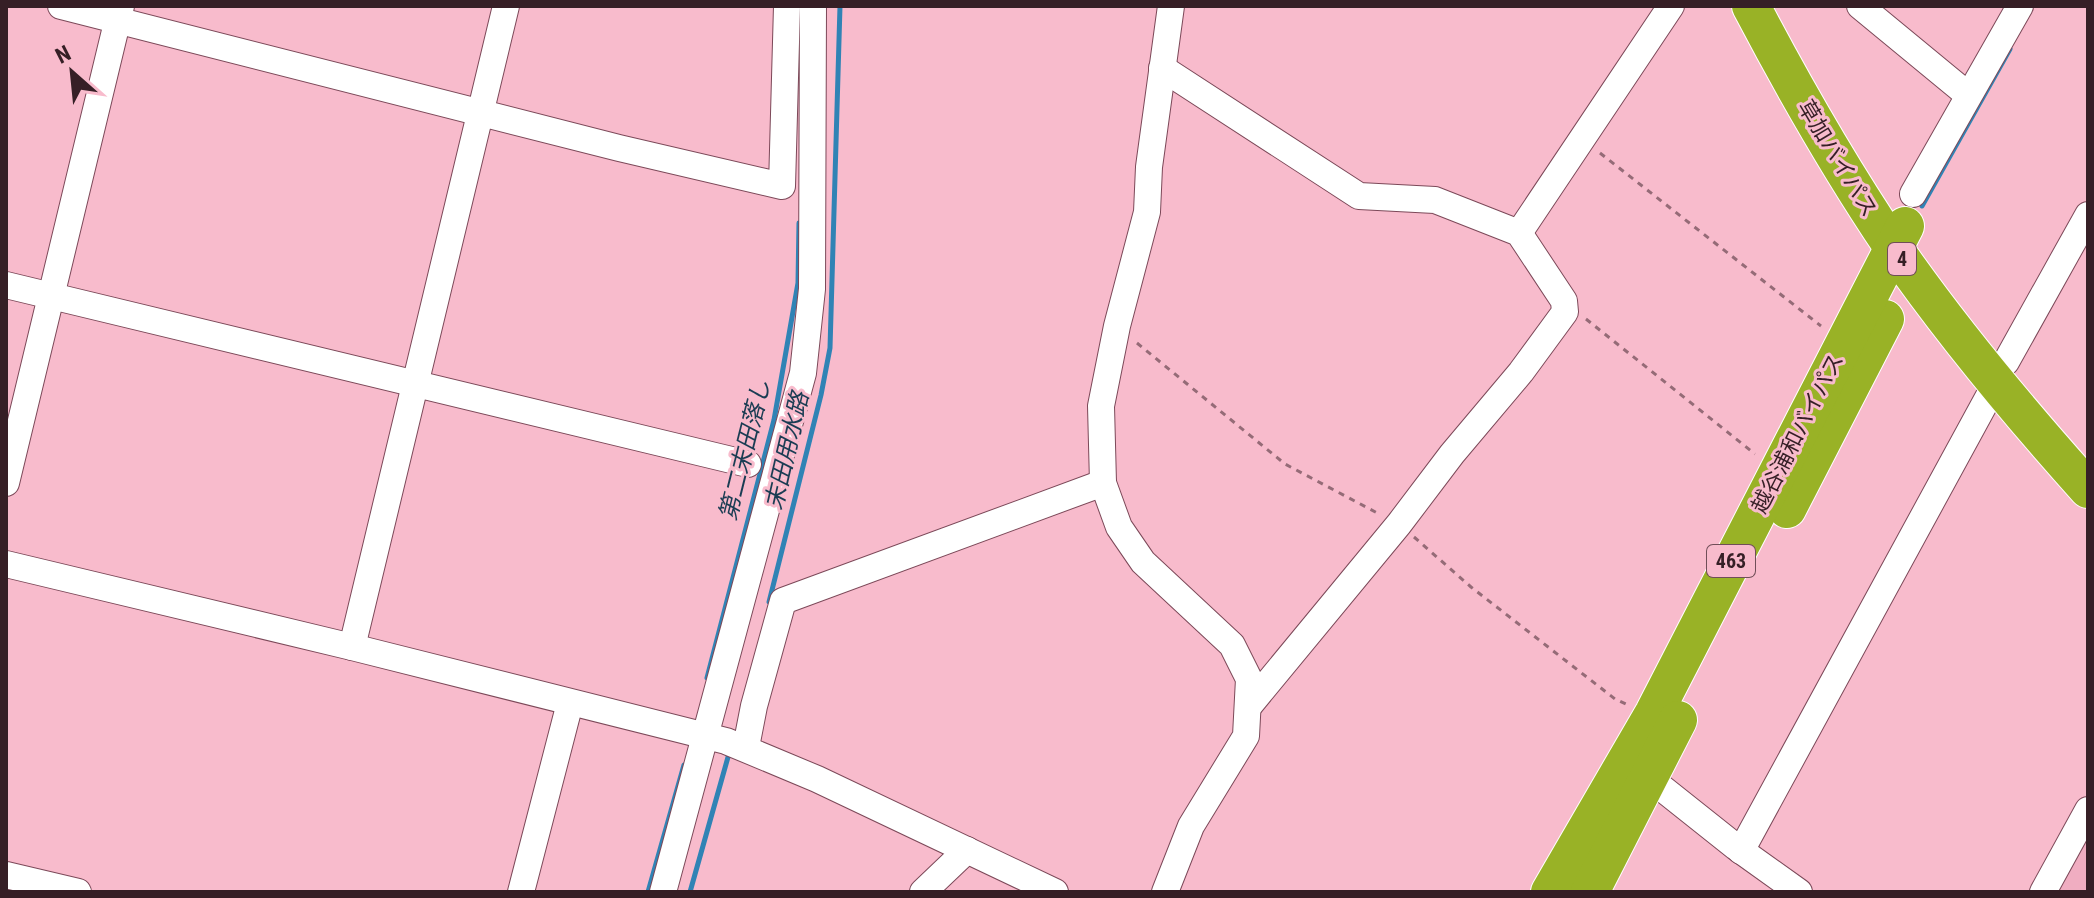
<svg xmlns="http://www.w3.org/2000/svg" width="2094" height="898" viewBox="0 0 2094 898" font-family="'Roboto Condensed','Noto Sans JP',sans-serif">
<rect width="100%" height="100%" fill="#f8bbcc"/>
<path fill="#f0adc1" d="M2088,823V892H2051Z"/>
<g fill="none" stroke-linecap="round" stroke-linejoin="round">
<g stroke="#3083b5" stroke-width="5">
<path d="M1922,206L2010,49"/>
<path d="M769,602L821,395L830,348L840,6"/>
<path d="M707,678L774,420L798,283L799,223"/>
<path d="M648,892L684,765"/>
<path d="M690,892L730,750"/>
</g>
<defs>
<g id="minor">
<path d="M61,6L619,148L782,186L787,6"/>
<path d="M1860,6L1968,95"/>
<path d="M1162,68L1359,196L1435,200L1519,233L1564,301L1565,312L1521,372L1452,454L1399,524L1248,707"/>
<path d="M1913,194L2020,6"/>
<path d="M1519,233L1671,6"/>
<path d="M6,285L748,464"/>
<path d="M2006,362L2088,215"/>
<path d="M6,483L121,6"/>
<path d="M6,564L352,647L726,741L817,779L1055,892"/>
<path d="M352,647L506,6"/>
<path d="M746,747L754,706L783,601L1103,483"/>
<path d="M1648,777L1736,847L1799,892"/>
<path d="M1741,851L1996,383"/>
<path d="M6,875L78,892"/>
<path d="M521,892L570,703"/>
<path d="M663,892L803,373L812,289L813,6"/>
<path d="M923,892L967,850"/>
<path d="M1165,892L1191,826L1246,736L1249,679L1232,645L1143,562L1119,527L1103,483L1101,406L1117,326L1147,212L1149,167L1171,6"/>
<path d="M2043,892L2088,810"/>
</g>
<g id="highway">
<path d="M1751,6C1794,88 1841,170 1893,247C1952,332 2019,412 2088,489"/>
<path d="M1787,509L1885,319"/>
<path d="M1550,892L1654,713L1905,226"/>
<path d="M1590,892L1678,720"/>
</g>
</defs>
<use href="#minor" stroke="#7c4959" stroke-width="28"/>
<use href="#highway" stroke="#fff" stroke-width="40"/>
<g stroke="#956b77" stroke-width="3" stroke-dasharray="6 6" stroke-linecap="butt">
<path d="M1600,153L1821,326"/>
<path d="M1586,319L1755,454"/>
<path d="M1137,343L1285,464L1381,515"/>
<path d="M1414,537L1471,587L1615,699L1628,705"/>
</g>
<use href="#minor" stroke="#fff" stroke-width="26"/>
<use href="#highway" stroke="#99b226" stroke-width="38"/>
</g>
<g text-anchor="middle" stroke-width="6" stroke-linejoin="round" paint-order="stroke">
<g fill="#f8bbcc" stroke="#704e58" stroke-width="2">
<rect x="1888" y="243" width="28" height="32" rx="6"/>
<rect x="1707" y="545" width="48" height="32" rx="6"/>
</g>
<g font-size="20" font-weight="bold" fill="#361f26">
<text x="1902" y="266">4</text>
<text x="1731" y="568">463</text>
</g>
<g font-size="22" fill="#361f26" stroke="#f8bbcc">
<text transform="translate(1838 158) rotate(59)" y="8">草加バイパス</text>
<text transform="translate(1797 433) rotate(-63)" y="8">越谷浦和バイパス</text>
</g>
<g font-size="24" font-style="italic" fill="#1a3c53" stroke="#f8bbcc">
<text transform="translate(745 450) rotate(-76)" y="8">第二末田落し</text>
<text transform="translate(787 451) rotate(-77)" y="8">末田用水路</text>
</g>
</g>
<rect width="2094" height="898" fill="none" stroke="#361f26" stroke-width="16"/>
<g transform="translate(72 72) rotate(333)" stroke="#f8bbcc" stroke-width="6" paint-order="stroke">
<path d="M0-6L14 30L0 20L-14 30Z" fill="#361f26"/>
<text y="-12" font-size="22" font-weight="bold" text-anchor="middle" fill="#361f26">N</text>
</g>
</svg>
